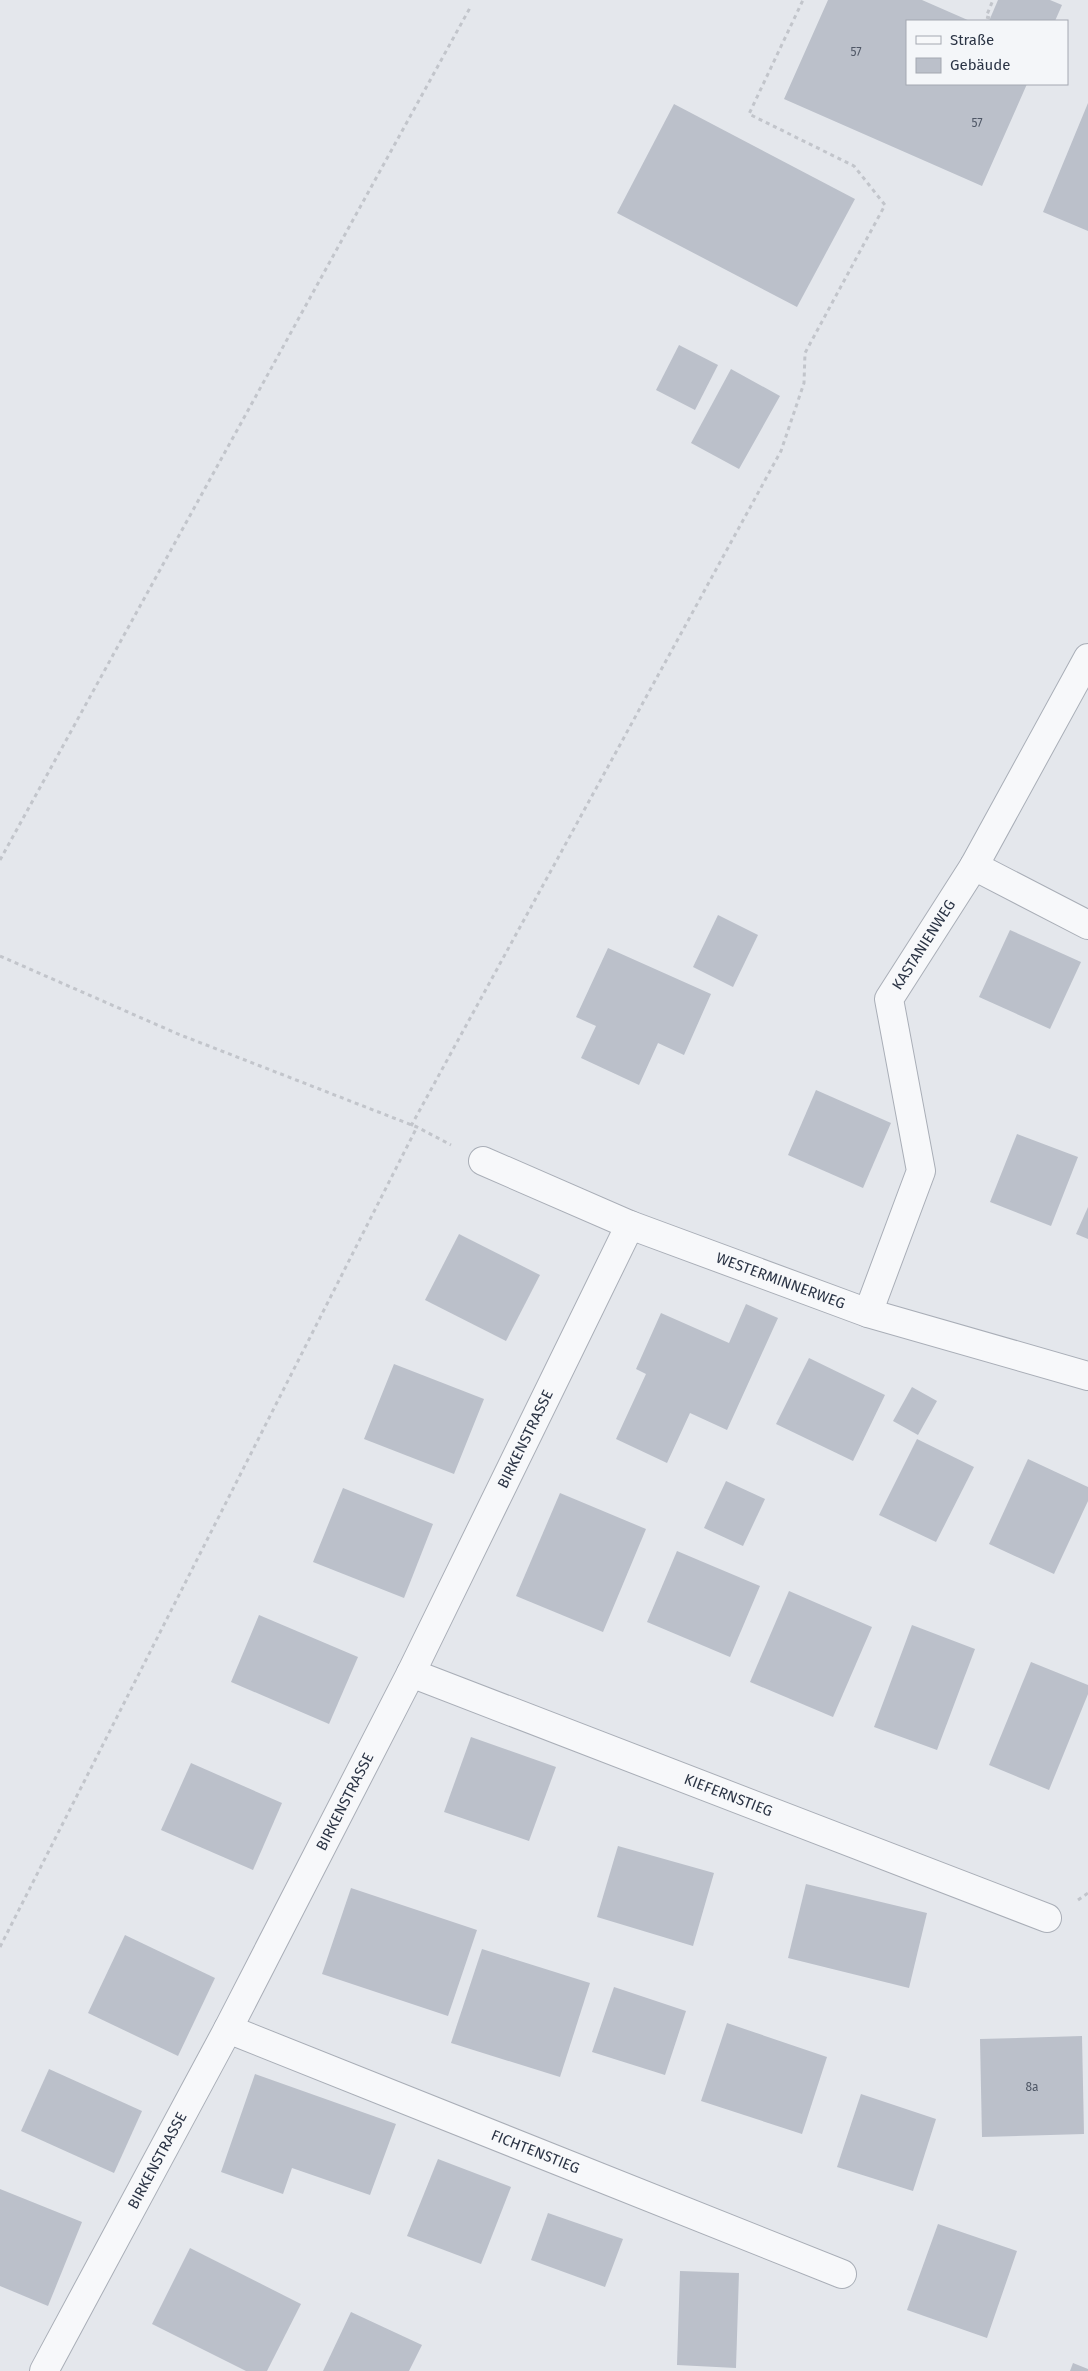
<svg xmlns="http://www.w3.org/2000/svg" width="1088" height="2371" viewBox="0 0 1088 2371" font-family="'Fira Sans',sans-serif">
<rect width="100%" height="100%" fill="#e4e7ec"/>
<g fill="#bbc0ca">
<path d="M828,0H922L970,21H907V84H1027L982,186L784,99Z"/>
<path d="M998,0H1050L1062,5L1055,21H989Z"/>
<path d="M1088,103V231L1043,212Z"/>
<path d="M674,104L855,199L797,307L617,213Z"/>
<path d="M679,345L718,365L695,410L656,390Z"/>
<path d="M731,369L780,396L739,469L691,443Z"/>
<path d="M718,915L758,935L733,987L693,967Z"/>
<path d="M1010,930L1081,962L1050,1029L979,997Z"/>
<path d="M608,948L711,994L684,1055L658,1043L639,1085L581,1058L596,1026L576,1017Z"/>
<path d="M816,1090L891,1123L863,1188L788,1155Z"/>
<path d="M1017,1134L1078,1157L1051,1226L990,1202Z"/>
<path d="M1088,1207V1239L1076,1234Z"/>
<path d="M459,1234L540,1275L506,1341L425,1300Z"/>
<path d="M746,1304L778,1318L727,1430L690,1413L667,1463L616,1439L646,1374L636,1369L661,1313L729,1343Z"/>
<path d="M809,1358L885,1395L853,1461L776,1424Z"/>
<path d="M394,1364L484,1399L454,1474L364,1439Z"/>
<path d="M912,1387L937,1401L918,1435L893,1421Z"/>
<path d="M917,1439L974,1467L936,1542L879,1515Z"/>
<path d="M1028,1459L1088,1487V1501L1054,1574L989,1544Z"/>
<path d="M726,1481L765,1499L743,1546L704,1528Z"/>
<path d="M343,1488L433,1524L404,1598L313,1562Z"/>
<path d="M560,1493L646,1529L603,1632L516,1596Z"/>
<path d="M677,1551L760,1586L730,1657L647,1622Z"/>
<path d="M789,1591L872,1627L833,1717L750,1682Z"/>
<path d="M259,1615L358,1657L329,1724L231,1682Z"/>
<path d="M912,1625L975,1649L937,1750L874,1727Z"/>
<path d="M1031,1662L1088,1685V1694L1049,1790L989,1765Z"/>
<path d="M471,1737L556,1767L529,1841L444,1812Z"/>
<path d="M191,1763L282,1803L253,1870L161,1830Z"/>
<path d="M618,1846L714,1873L693,1946L597,1917Z"/>
<path d="M806,1884L927,1913L909,1988L788,1958Z"/>
<path d="M351,1888L477,1930L448,2016L322,1974Z"/>
<path d="M125,1935L215,1978L178,2056L88,2013Z"/>
<path d="M482,1949L590,1983L560,2077L451,2043Z"/>
<path d="M614,1987L686,2011L665,2075L592,2052Z"/>
<path d="M727,2023L827,2057L802,2134L701,2101Z"/>
<path d="M1082,2036L1084,2134L982,2137L980,2039Z"/>
<path d="M49,2069L142,2111L114,2173L21,2131Z"/>
<path d="M255,2074L396,2124L370,2195L292,2168L283,2194L221,2172Z"/>
<path d="M861,2094L936,2119L913,2191L837,2167Z"/>
<path d="M438,2159L511,2187L481,2264L407,2236Z"/>
<path d="M0,2189L82,2222L48,2306L0,2286Z"/>
<path d="M548,2213L623,2239L605,2287L531,2260Z"/>
<path d="M938,2224L1017,2251L987,2338L907,2310Z"/>
<path d="M190,2248L301,2304L267,2371H246L152,2324Z"/>
<path d="M680,2271L739,2273L736,2368L677,2365Z"/>
<path d="M351,2312L422,2345L409,2371H323Z"/>
<path d="M1073,2363L1088,2369V2371H1070Z"/>
</g>
<g fill="none" stroke-linecap="round" stroke-linejoin="round">
<defs>
<g id="minor">
<path d="M974,866L1088,925"/>
<path id="s1" d="M483,1161L630,1225L868,1313L1088,1376"/>
<path id="s2" d="M868,1313L921,1171L889,999L974,866L1088,658"/>
<path id="s3" d="M411,1673L1047,1918"/>
<path id="s4" d="M228,2029L842,2274"/>
<path id="s5" d="M44,2371L228,2029L411,1673L630,1225"/>
</g>
</defs>
<use href="#minor" stroke="#a9aeb7" stroke-width="30"/>
<g stroke="#c2c5cb" stroke-width="3" stroke-dasharray="4 4" stroke-linecap="butt">
<path d="M990,18L986,17L993,0"/>
<path d="M0,860L471,6"/>
<path d="M0,956L178,1034L417,1127L451,1145"/>
<path d="M411,1126L781,451L804,383L805,353L885,205L854,166L749,114L803,0"/>
<path d="M1078,1900L1088,1893"/>
<path d="M0,1947L417,1127"/>
</g>
<use href="#minor" stroke="#f7f8fa" stroke-width="28"/>
</g>
<g text-anchor="middle" stroke-width="4" stroke-linejoin="round" paint-order="stroke">
<g font-size="12" fill="#4f5766">
<text x="856" y="56">57</text>
<text x="977" y="127">57</text>
<text x="1032" y="2091">8a</text>
</g>
<g font-size="15" fill="#2b3445" stroke="#f4f6f9">
<text dy="5" stroke="none"><textPath href="#s2" startOffset="391">KASTANIENWEG</textPath></text>
<text dy="5" stroke="none"><textPath href="#s1" startOffset="321">WESTERMINNERWEG</textPath></text>
<text dy="5" stroke="none"><textPath href="#s5" startOffset="1049">BIRKENSTRASSE</textPath></text>
<text dy="5" stroke="none"><textPath href="#s3" startOffset="340">KIEFERNSTIEG</textPath></text>
<text dy="5" stroke="none"><textPath href="#s5" startOffset="644">BIRKENSTRASSE</textPath></text>
<text dy="5" stroke="none"><textPath href="#s4" startOffset="331">FICHTENSTIEG</textPath></text>
<text dy="5" stroke="none"><textPath href="#s5" startOffset="239">BIRKENSTRASSE</textPath></text>
</g>
</g>
<rect x="906" y="20" width="162" height="65" fill="#f4f6f9" stroke="#a4a8b1"/>
<rect x="916" y="36" width="25" height="8" fill="#f7f8fa" stroke="#a4a8b1"/>
<text x="950" y="45" font-size="15" fill="#2b3445">Straße</text>
<rect x="916" y="58" width="25" height="15" fill="#bbc0ca" stroke="#a4a8b1"/>
<text x="950" y="70" font-size="15" fill="#2b3445">Gebäude</text>
</svg>
